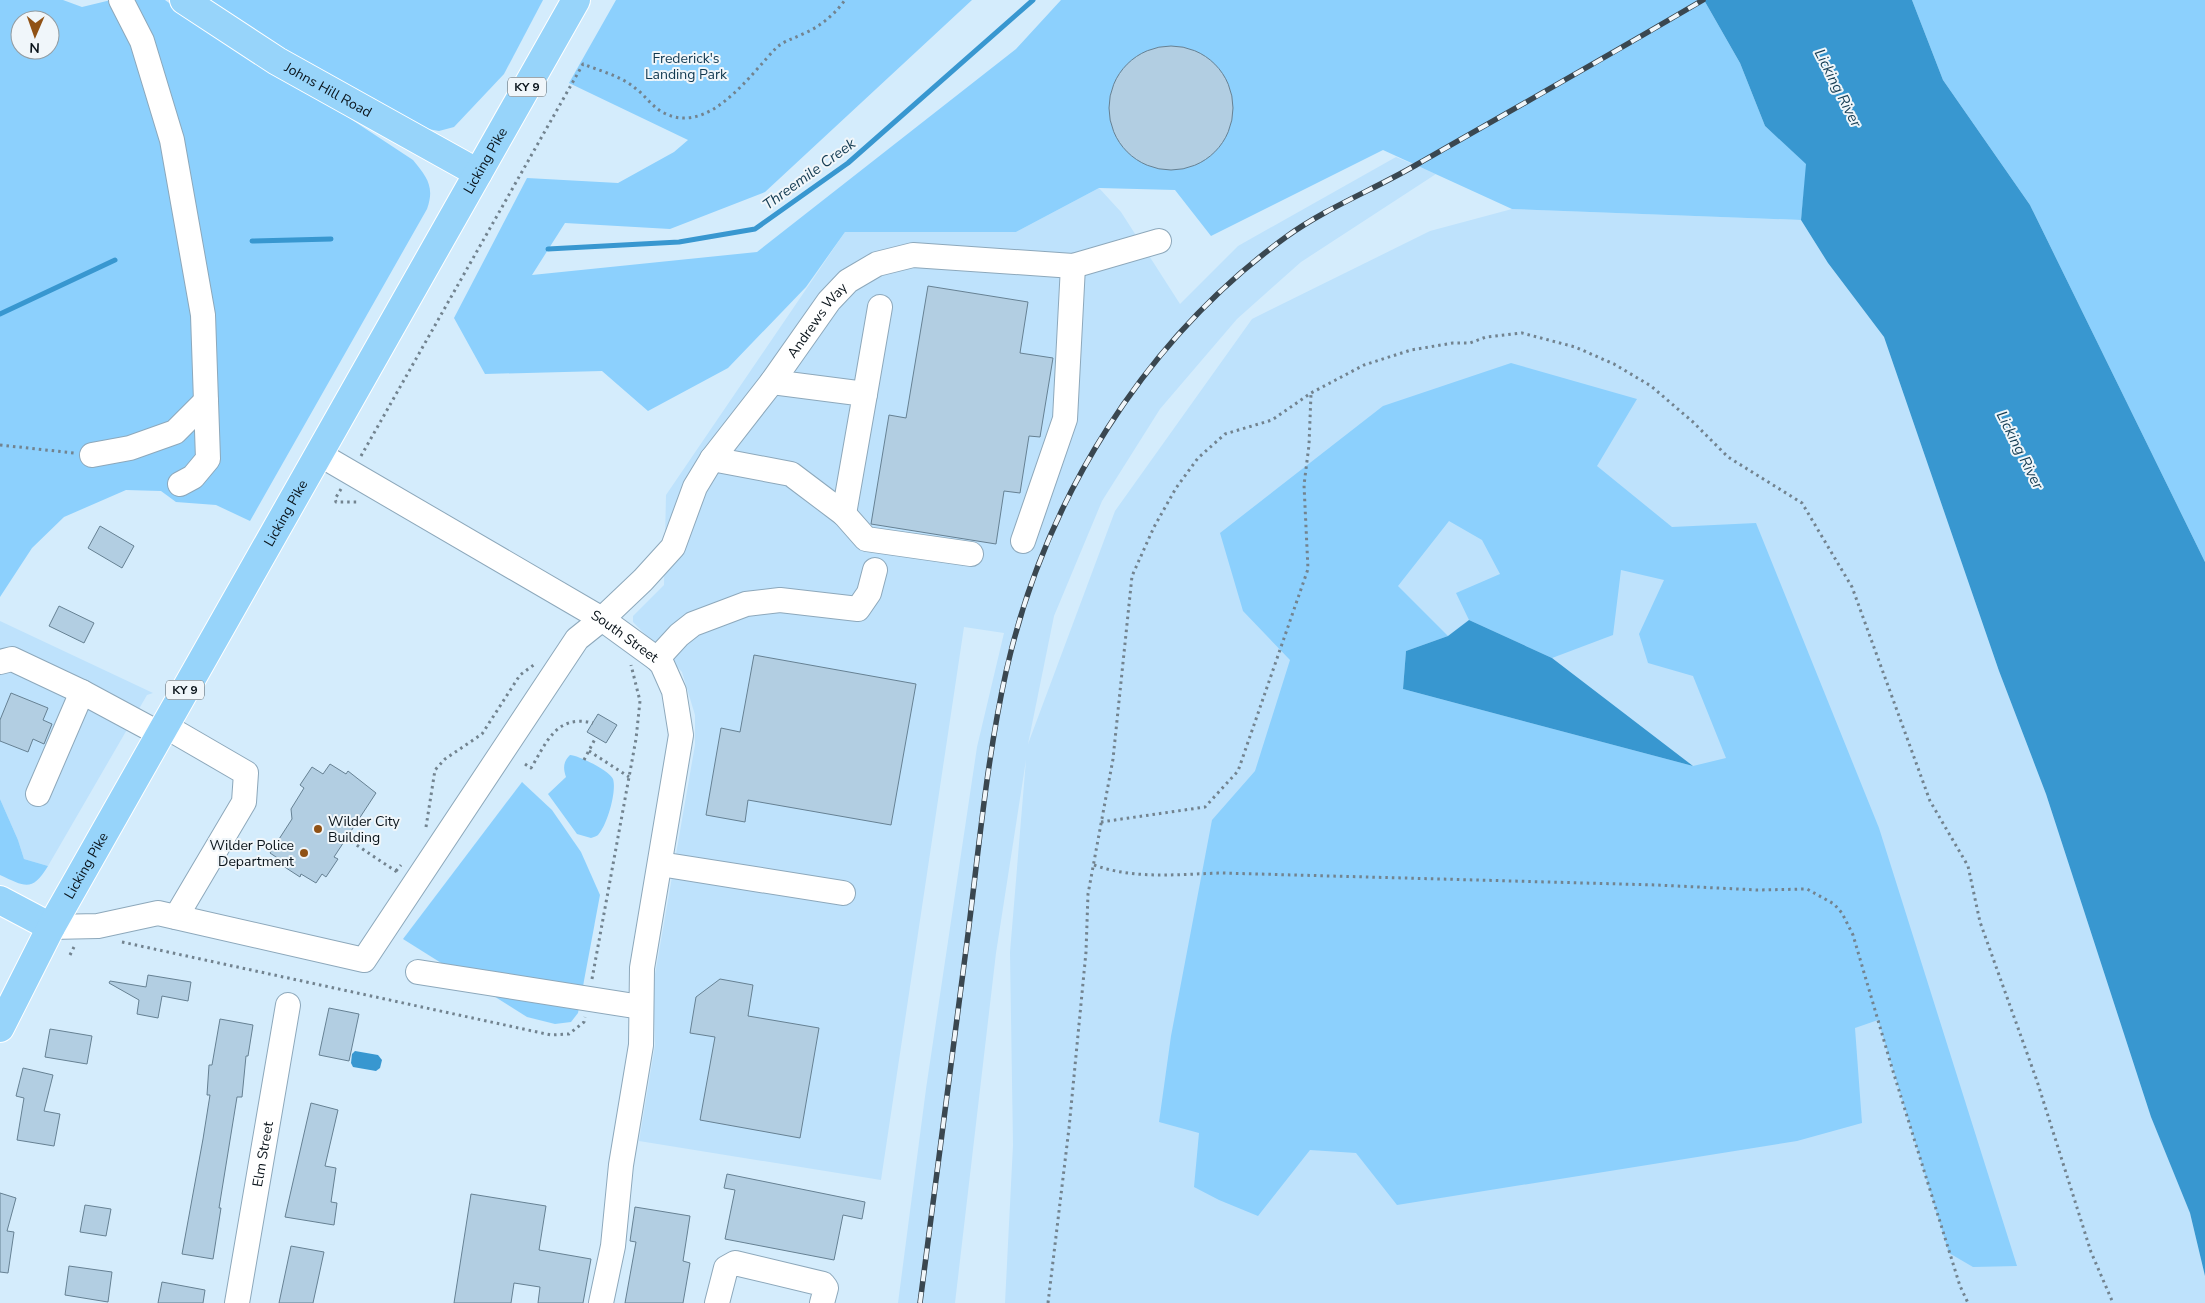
<svg xmlns="http://www.w3.org/2000/svg" width="2205" height="1303" viewBox="0 0 2205 1303" font-family="'Nunito Sans',sans-serif">
<rect width="100%" height="100%" fill="#d4ecfc"/>
<g fill="#bee2fc">
<path d="M1396,157L1436,174L1301,262L1237,319L1160,409L1102,501L1054,616L1028,744L1115,511L1252,319L1430,231L1512,209L1801,220L1828,263L1884,337L1999,671L2046,794L2151,1117L2190,1213L2205,1276V1303H1005L1013,1145L1010,952L1026,760L996,953L955,1303H898L926,1089L977,747L1004,633L964,627L881,1180L639,1141L655,1045L653,986L695,745V715L682,672L633,622V616L664,585L666,495L845,232H1016L1099,188L1121,212L1180,304L1238,246Z"/>
<path d="M0,621L153,693L147,695L48,866L24,859L18,840L0,799Z"/>
</g>
<g fill="#8cd0fd" fill-rule="evenodd">
<path d="M0,0H63L82,7L111,0H165L201,26L287,77L413,160C427,177 435,187 427,209L250,521L216,505L176,502L161,491L126,490L64,517L32,548L0,597ZM20,20H50V50H20Z"/>
<path d="M202,0H543L504,74L454,127L439,131L417,127L233,22Z"/>
<path d="M616,0H972L765,192L670,229L565,223L532,275L757,252L1016,49L1061,0H1704L1740,63L1765,126L1807,164L1801,220L1512,209L1383,150L1211,236L1175,190L1099,188L1016,232H845L806,287L728,368L648,411L602,371L485,374L454,318L527,178L618,183L674,152L688,140L569,83Z"/>
<path d="M1912,0H2205V562L2030,205L1943,80Z"/>
<path d="M1511,363L1637,399L1597,466L1672,527L1756,523L1879,828L2017,1266L1973,1267L1949,1253L1878,1020L1855,1028L1862,1123L1797,1141L1397,1205L1356,1153L1310,1150L1258,1216L1219,1200L1194,1187L1199,1133L1159,1122L1171,1036L1212,820L1255,771L1290,660L1243,611L1220,533L1383,406ZM1449,521L1482,540L1500,574L1456,593L1469,620L1552,658L1613,635L1621,570L1664,580L1639,634L1648,663L1693,676L1726,758L1693,766L1403,689L1406,651L1448,636L1398,586Z"/>
<path d="M570,755C578,755 610,771 613,779C617,791 607,826 598,835C597,836 594,837 591,838L577,834L548,794L566,777C563,768 563,762 570,755Z"/>
<path d="M522,782L552,810L581,852L600,895L578,1013L571,1022L555,1024L527,1017L403,939Z"/>
<path d="M0,799L18,840L24,859L48,866C32,892 26,887 0,875Z"/>
</g>
<g fill="#3897d0">
<path d="M1704,0H1912L1943,80L2030,205L2205,562V1276L2190,1213L2151,1117L2046,794L1999,671L1884,337L1828,263L1801,220L1806,164L1765,126L1740,63Z"/>
<path d="M1469,620L1552,658L1693,766L1403,689L1406,651L1448,636Z"/>
<path d="M355,1051L378,1055L382,1060L380,1068L376,1071L353,1067L351,1063L352,1054Z"/>
</g>
<g fill="none" stroke-linecap="round" stroke-linejoin="round">
<g stroke="#3897d0" stroke-width="5">
<path d="M252,241L331,239"/>
<path d="M548,249L679,242L755,229L848,163L1033,0"/>
<path d="M0,314L115,260"/>
</g>
</g>
<g fill="#b2cee2" stroke="#668193">
<circle cx="1171" cy="108" r="62"/>
<path d="M928,286L1028,302L1020,353L1053,358L1040,437L1029,436L1020,493L1004,491L996,544L871,524L889,415L906,418Z"/>
<path d="M100,526L134,546L122,568L88,548Z"/>
<path d="M59,606L94,623L84,643L49,626Z"/>
<path d="M754,655L916,684L891,825L748,800L745,822L706,815L721,728L740,732Z"/>
<path d="M11,693L48,708L43,720L52,724L44,744L33,739L28,752L0,741V720Z"/>
<path d="M598,714L617,725L606,743L587,732Z"/>
<path d="M330,764L346,774L348,771L376,793L334,857L338,859L326,877L322,874L316,883L301,874L300,877L280,864L282,861L270,853L292,819L291,809L304,788L300,785L312,767L323,774Z"/>
<path d="M148,975L191,982L188,1001L162,996L158,1018L137,1014L139,1000L109,983L110,981L146,987Z"/>
<path d="M720,979L753,985L748,1016L819,1028L800,1138L700,1120L715,1037L690,1033L696,997Z"/>
<path d="M329,1008L359,1014L349,1061L319,1055Z"/>
<path d="M220,1019L253,1025L248,1056H246L242,1097H237L219,1208H221L213,1259L182,1254L203,1139L210,1095H207L209,1065H212Z"/>
<path d="M50,1029L92,1036L87,1064L45,1057Z"/>
<path d="M23,1068L53,1075L44,1111L60,1114L54,1146L17,1140L24,1098L16,1096Z"/>
<path d="M311,1103L338,1110L325,1166L336,1168L331,1202L337,1203L334,1225L285,1217Z"/>
<path d="M727,1174L865,1202L862,1219L843,1215L834,1260L725,1239L735,1190L724,1188Z"/>
<path d="M0,1193L16,1198L7,1231L14,1232L8,1273L0,1272Z"/>
<path d="M471,1194L546,1206L539,1250L591,1259L583,1303H538L540,1287L514,1283L511,1303H454Z"/>
<path d="M85,1205L111,1209L106,1236L80,1232Z"/>
<path d="M635,1207L690,1216L683,1261L690,1263L683,1303H625L636,1242L630,1241Z"/>
<path d="M291,1246L324,1252L313,1303H279Z"/>
<path d="M69,1266L112,1272L108,1302L65,1295Z"/>
<path d="M162,1282L205,1290L203,1303H158Z"/>
</g>
<g fill="none" stroke-linecap="round" stroke-linejoin="round">
<defs>
<g id="minor">
<path d="M121,0L142,41L172,140L203,315L208,459L193,477L180,484"/>
<path d="M865,394L880,307"/>
<path id="s1" d="M319,454L602,619L657,659L662,664L674,691L681,735L642,968L641,1045L621,1165L613,1246L601,1303"/>
<path d="M92,455L130,448L175,432L206,401"/>
<path d="M712,459L791,474L844,514L865,394L772,382"/>
<path d="M844,514L866,539L971,554"/>
<path d="M1023,541L1065,419L1073,266"/>
<path d="M657,659L679,635L693,624L746,604L780,600L858,609L869,593L875,570"/>
<path d="M0,662L12,659L82,692L160,734"/>
<path d="M165,726L246,773L244,802L176,917"/>
<path d="M38,794L82,692"/>
<path d="M660,864L843,893"/>
<path id="s2" d="M51,927L98,926L158,913L364,960L577,639L602,619L643,580L673,547L695,487L712,459L772,382L829,301L848,281L877,264L913,255L1073,266L1159,241"/>
<path d="M418,972L641,1007"/>
<path id="s3" d="M237,1303L288,1005"/>
<path d="M717,1303L726,1268L735,1263L823,1284L826,1288L822,1303"/>
</g>
<g id="major">
<path id="s4" d="M184,0L277,61L478,173"/>
<path d="M0,900L51,927"/>
<path id="s5" d="M0,1028L51,927L576,0"/>
</g>
</defs>
<use href="#minor" stroke="#8da8bb" stroke-width="26"/>
<use href="#major" stroke="#fff" stroke-width="30"/>
<g stroke="#72838f" stroke-width="3" stroke-dasharray="2.5 4" stroke-linecap="butt">
<path d="M0,445L74,453"/>
<path d="M361,456L583,64C600,71 621,76 635,88C646,96 652,107 664,113C709,136 750,75 777,47C786,40 795,38 805,33C821,26 835,14 845,0"/>
<path d="M341,489L335,499L336,502H360"/>
<path d="M589,751L629,777"/>
<path d="M584,760L596,737"/>
<path d="M525,764L531,768C547,742 556,714 593,723"/>
<path d="M1101,822L1205,807L1238,771L1308,569L1304,485L1309,445L1311,394"/>
<path d="M426,827L435,770L445,759L482,734L520,675L535,664"/>
<path d="M346,838L397,872"/>
<path d="M1094,865C1136,880 1179,874 1222,873L1657,885L1758,890L1807,889L1834,904L1842,913L1853,935L1892,1068L1960,1286L1968,1303"/>
<path d="M396,871L401,865"/>
<path d="M122,942L551,1035L569,1034L584,1022L585,1017"/>
<path d="M70,955L74,947"/>
<path d="M592,979L636,739L640,701L631,665"/>
<path d="M1048,1303L1069,1128L1086,952L1088,894L1113,759L1132,576L1154,527L1176,488L1198,458L1225,434L1272,420L1311,393L1364,365L1411,350L1453,343H1470L1486,337L1522,333L1575,347L1614,364L1651,386L1693,422L1728,457L1802,503L1852,587L1930,801L1968,866L1980,922L2037,1081L2091,1252L2113,1303"/>
</g>
<use href="#minor" stroke="#fff" stroke-width="24"/>
<use href="#major" stroke="#97d4fa" stroke-width="28"/>
<defs>
<path id="rail" d="M920,1303C936,1180 952,1057 968,934C979,847 987,758 1006,672C1044,501 1144,340 1286,237C1326,208 1373,190 1416,165C1512,110 1608,56 1703,0"/>
</defs>
<use href="#rail" stroke="#3a4750" stroke-width="5.5"/>
<use href="#rail" stroke="#f0f6fa" stroke-width="4" stroke-dasharray="11" stroke-linecap="butt"/>
</g>
<g fill="#905216" stroke="#f0f6fa" stroke-width="2">
<circle cx="318" cy="829" r="5"/>
<circle cx="304" cy="853" r="5"/>
</g>
<g text-anchor="middle" stroke-width="4" stroke-linejoin="round" paint-order="stroke">
<g fill="#f0f6fa" stroke="#4f585e" stroke-width="1">
<rect x="508" y="77.5" width="38" height="19" rx="4"/>
<rect x="166" y="680.5" width="38" height="19" rx="4"/>
</g>
<g font-size="12" font-weight="bold" fill="#0a141b">
<text x="527" y="91">KY 9</text>
<text x="185" y="694">KY 9</text>
</g>
<g font-size="14" fill="#103850" stroke="#f0f6fa">
<text x="686" y="63">Frederick's<tspan x="686" dy="16">Landing Park</tspan></text>
</g>
<g font-size="14" fill="#0a141b" stroke="#f0f6fa">
<text dy="5" stroke="none"><textPath href="#s4" startOffset="170">Johns Hill Road</textPath></text>
<text dy="5" stroke="none"><textPath href="#s5" startOffset="994">Licking Pike</textPath></text>
<text dy="5" stroke="none"><textPath href="#s2" startOffset="1109">Andrews Way</textPath></text>
<text dy="5" stroke="none"><textPath href="#s5" startOffset="589">Licking Pike</textPath></text>
<text dy="5" stroke="none"><textPath href="#s1" startOffset="356">South Street</textPath></text>
<text dy="5" stroke="none"><textPath href="#s5" startOffset="184">Licking Pike</textPath></text>
<text dy="5" stroke="none"><textPath href="#s3" startOffset="151">Elm Street</textPath></text>
</g>
<g font-size="14" fill="#0a141b" stroke="#f0f6fa" text-anchor="start">
<text x="328" y="826">Wilder City<tspan x="328" dy="16">Building</tspan></text>
<text x="294" y="850" text-anchor="end">Wilder Police<tspan x="294" dy="16">Department</tspan></text>
</g>
<g font-size="15" font-style="italic" fill="#133b52" stroke="#f0f6fa">
<text transform="translate(1838 88) rotate(63)" y="5">Licking River</text>
<text transform="translate(809 174) rotate(-36)" y="5">Threemile Creek</text>
<text transform="translate(2020 450) rotate(63)" y="5">Licking River</text>
</g>
</g>
<g transform="translate(35 35) rotate(182)"><circle r="24" fill="#f0f6fa" stroke="#949ca1"/>
<path d="M0-4L9 19L0 12L-9 19Z" fill="#905216"/>
<text y="-8" font-size="14" font-weight="bold" text-anchor="middle" fill="#0a141b">N</text>
</g>
</svg>
